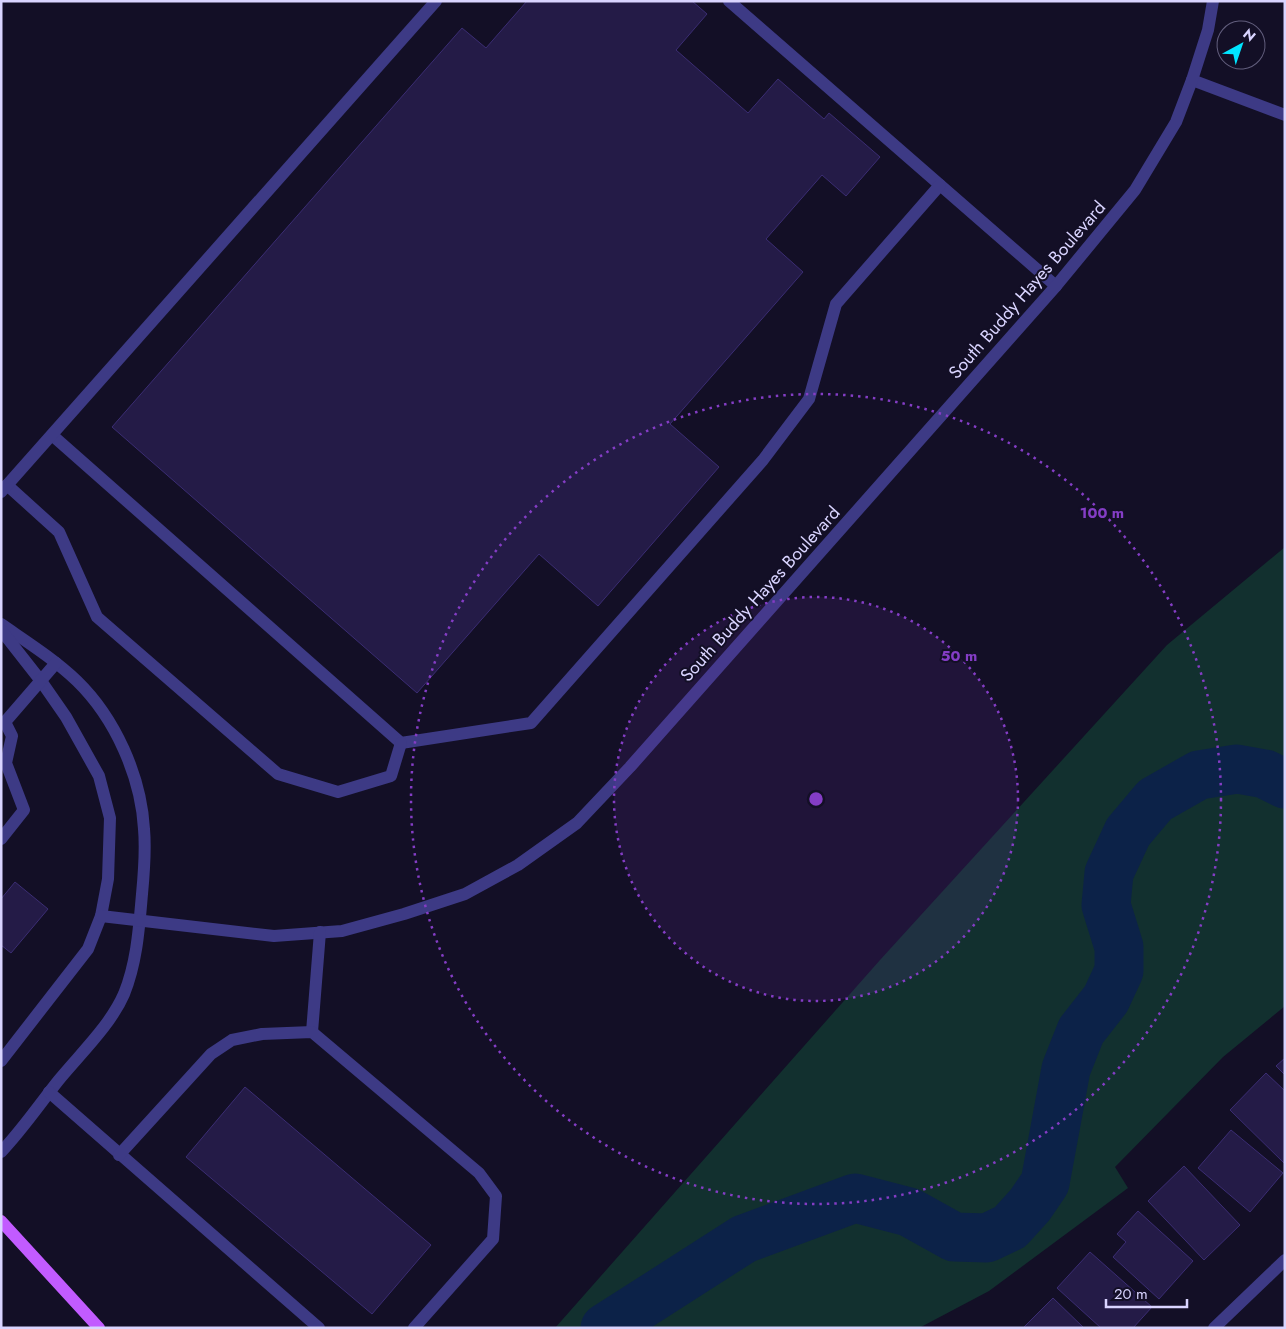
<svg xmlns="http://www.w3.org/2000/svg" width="1286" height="1329" viewBox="0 0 1286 1329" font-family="Jost,sans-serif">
<rect width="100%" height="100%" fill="#130f26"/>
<path fill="#12302f" d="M1285,547V1006L1223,1057L1115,1167L1128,1188L989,1291L919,1328H555L880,960L1167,645Z"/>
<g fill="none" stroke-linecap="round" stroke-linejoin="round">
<path stroke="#0c2248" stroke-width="49" d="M605,1328L744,1239L855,1198L909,1212L954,1237L987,1238L1010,1227L1030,1205L1045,1183L1066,1069L1081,1031L1106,999L1119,971V947L1106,905L1109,873L1128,832L1155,800L1199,775L1237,769L1265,774L1285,784"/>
</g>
<g fill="#241b47" stroke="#3b2d73">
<path d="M527,1H692L707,14L676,50L748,113L778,79L824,119L829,113L880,157L846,196L822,175L766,239L803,272L670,424L719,467L598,606L539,554L417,693L112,427L462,28L486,48Z"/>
<path d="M15,882L48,909L11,953L1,945V899Z"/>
<path d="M1285,1058V1075L1276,1066Z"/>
<path d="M1266,1073L1285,1091V1164L1230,1110Z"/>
<path d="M245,1087L431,1245L372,1314L186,1157Z"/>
<path d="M1231,1130L1283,1173L1250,1212L1198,1168Z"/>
<path d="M1184,1166L1240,1225L1204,1260L1148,1201Z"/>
<path d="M1138,1211L1193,1261L1159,1299L1113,1257L1126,1242L1117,1234Z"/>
<path d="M1090,1252L1152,1307L1133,1328H1101L1057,1288Z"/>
<path d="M1053,1298L1084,1328H1023Z"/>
</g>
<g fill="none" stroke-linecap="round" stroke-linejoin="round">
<g stroke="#3d3a85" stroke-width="12">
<path d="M729,1L1056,286"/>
<path d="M1192,80L1285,115"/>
<path d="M52,435L401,743L531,723L763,460L809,399L836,304L940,185"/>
<path d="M7,485L59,532L97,617L278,774L338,792L391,776L401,743"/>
<path d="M1,492L436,1"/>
<path d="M1,624C27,642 54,659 77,681C115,718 141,776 144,829C146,851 144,873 142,894C139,928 137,962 124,994C110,1026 80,1054 58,1081C39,1105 22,1130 1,1152"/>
<path d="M1,630L41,681L66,717L99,776L110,818L108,879L101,916L88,949L1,1061"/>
<path d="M1,839L24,810L6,763L12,736L5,722L56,663"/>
<path d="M101,916L274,936L342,931L404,914L465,894L518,865L577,823L630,767L1056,286L1135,190L1176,122L1192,80L1208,30L1213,1"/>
<path d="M312,1032L320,932"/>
<path d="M49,1092L319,1328"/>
<path d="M119,1155L211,1054L232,1040L262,1034L312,1032L479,1173L496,1196L493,1239L414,1328"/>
<path d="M1214,1328L1285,1260"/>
</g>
<path stroke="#c25bff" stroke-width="12" d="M1,1221L99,1328"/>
</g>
<circle cx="816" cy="799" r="202" fill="#843dc5" fill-opacity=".12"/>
<g fill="none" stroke="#843dc5" stroke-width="2.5" stroke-dasharray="2.5 5">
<circle cx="816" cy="799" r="202"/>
<circle cx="816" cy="799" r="405"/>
</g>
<g text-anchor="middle" stroke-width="4" stroke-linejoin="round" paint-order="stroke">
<g font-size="18" fill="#d9d4ff" stroke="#130f26">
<text transform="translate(1027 290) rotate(-49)" y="6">South Buddy Hayes Boulevard</text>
<text transform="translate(760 594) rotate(-48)" y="6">South Buddy Hayes Boulevard</text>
</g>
</g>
<circle cx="816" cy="799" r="8" fill="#843dc5" stroke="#130f26" stroke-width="2.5"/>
<g font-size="15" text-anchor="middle" font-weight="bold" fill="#843dc5" stroke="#130f26" stroke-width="4" stroke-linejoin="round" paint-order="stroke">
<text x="1102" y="518">100 m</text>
<text x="959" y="661">50 m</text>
</g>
<rect width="1286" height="1329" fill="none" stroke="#d9d4ff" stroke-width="5"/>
<g transform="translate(1241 45) rotate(40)"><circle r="24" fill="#130f26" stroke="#625e7d"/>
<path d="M0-4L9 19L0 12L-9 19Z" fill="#00e5ff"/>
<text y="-8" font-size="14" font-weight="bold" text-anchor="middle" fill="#d9d4ff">N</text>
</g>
<path d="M1106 1299v8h81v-8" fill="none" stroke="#d9d4ff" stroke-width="2.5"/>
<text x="1114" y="1299" font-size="15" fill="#d9d4ff" stroke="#130f26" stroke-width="4" paint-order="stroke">20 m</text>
</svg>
